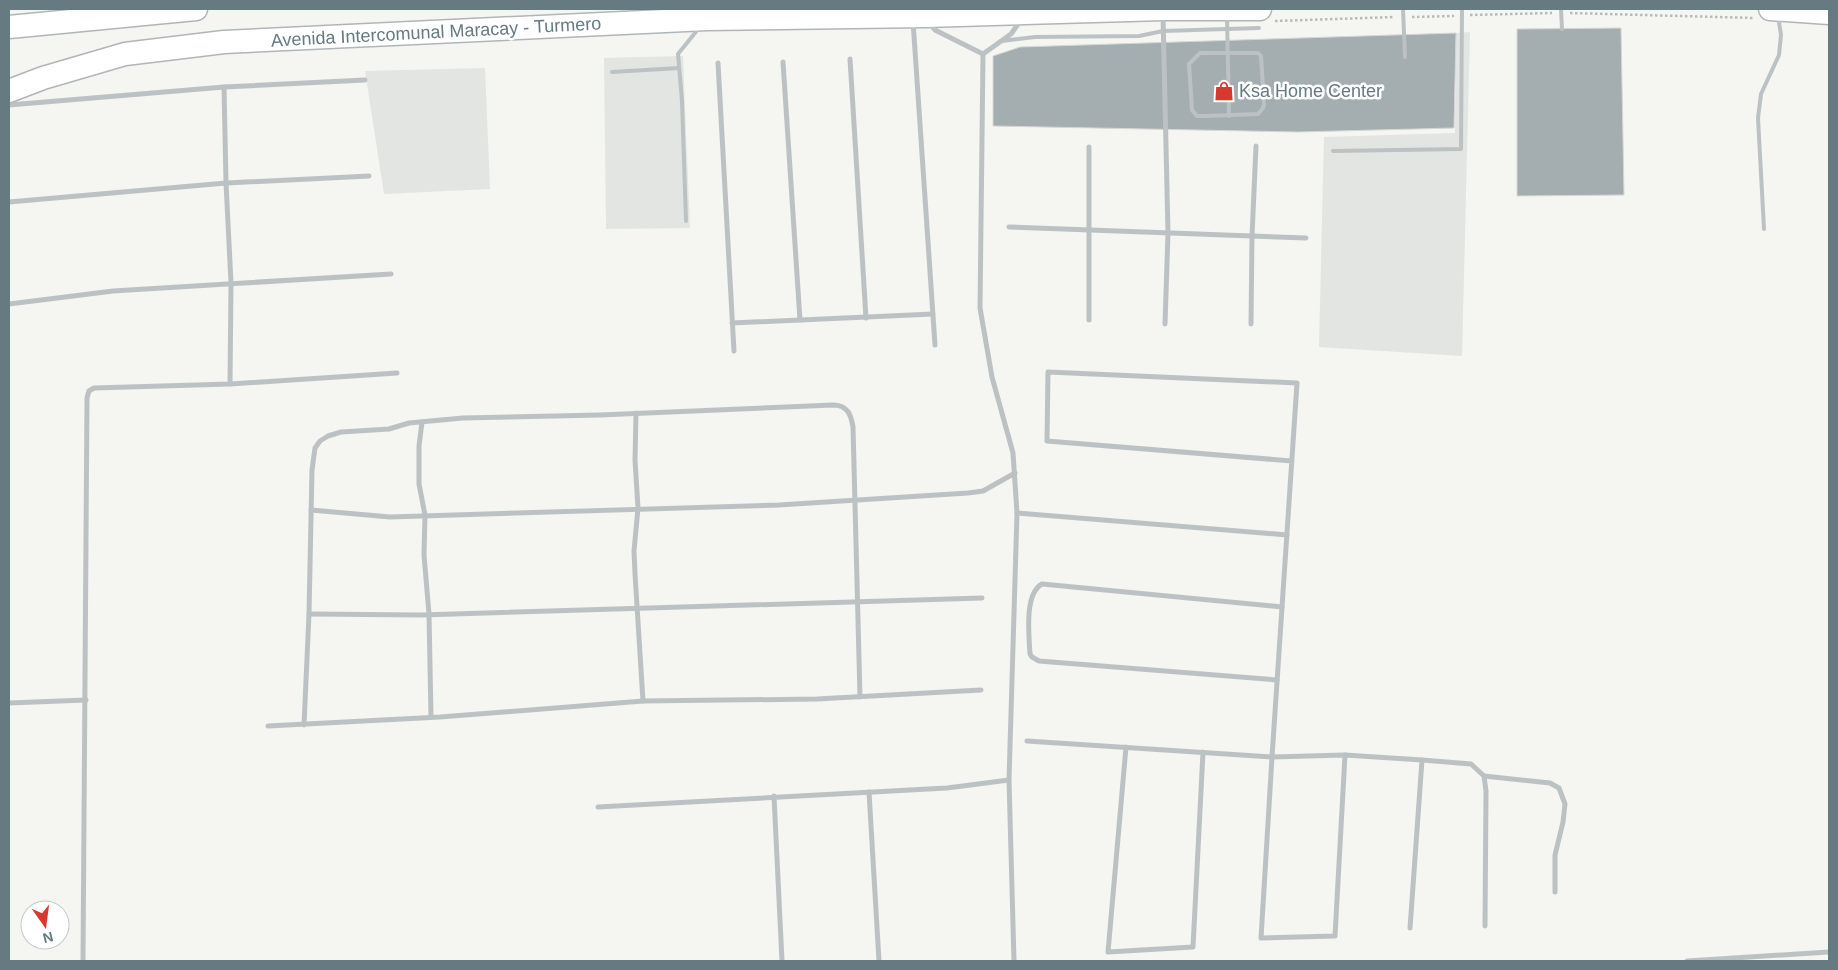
<svg xmlns="http://www.w3.org/2000/svg" width="1838" height="970" viewBox="0 0 1838 970" font-family="Helvetica,sans-serif">
<rect width="100%" height="100%" fill="#f5f5f2"/>
<g fill="#e3e5e3">
<path d="M1470,32L1462,356L1319,347L1324,137L1455,133L1456,33Z"/>
<path d="M683,56L690,228L606,229L604,58Z"/>
<path d="M485,68L490,189L384,194L365,71Z"/>
</g>
<g fill="#a4aeb1" stroke="#d7d6d5">
<path d="M1621,28L1624,195L1517,196V29Z"/>
<path d="M1456,33L1454,128L1298,132L993,126V56L1020,47Z"/>
</g>
<g fill="none" stroke-linecap="round" stroke-linejoin="round">
<defs>
<g id="primary">
<path d="M1770,9L1829,13"/>
<path d="M9,27L196,9"/>
<path d="M9,91L43,78L125,54L224,42L707,19L926,16L1163,9H1260"/>
</g>
</defs>
<use href="#primary" stroke="#b0b6b8" stroke-width="25"/>
<g stroke="#b7bbbc" stroke-width="2.5" stroke-dasharray="2.5 2.5" stroke-linecap="butt">
<path d="M1570,13L1754,18"/>
<path d="M1470,15L1552,13"/>
<path d="M1412,17L1454,16"/>
<path d="M1275,21L1394,17"/>
</g>
<g stroke="#bcc2c4" stroke-width="4">
<path d="M1403,9L1405,57"/>
<path d="M1561,9L1562,29"/>
<path d="M1227,15L1229,116"/>
<path d="M1002,41L1035,37L1139,36L1163,31L1259,28"/>
<path d="M1200,53H1258L1261,56L1264,104L1263,108L1258,114L1206,116H1197L1192,110L1189,64Z"/>
<path d="M612,72L679,68"/>
<path d="M1333,151L1461,149L1462,9"/>
<path d="M686,221L682,101L678,54L699,28"/>
<path d="M1764,229L1758,118L1761,94L1779,55L1781,35L1778,16"/>
</g>
<g stroke="#bcc2c4" stroke-width="5">
<path d="M1163,15L1168,233L1165,324"/>
<path d="M913,21L935,345"/>
<path d="M928,21L935,30L983,54"/>
<path d="M983,54L980,308L992,377L1013,453L1017,513L1009,780L1014,961"/>
<path d="M983,54L1011,34L1021,20"/>
<path d="M850,59L866,318"/>
<path d="M783,62L800,320"/>
<path d="M718,63L734,351"/>
<path d="M224,87L226,183L231,283L230,384"/>
<path d="M9,105L224,87L365,80"/>
<path d="M9,202L226,183L369,176"/>
<path d="M1009,227L1306,238"/>
<path d="M9,304L113,291L391,274"/>
<path d="M1089,320V147"/>
<path d="M732,323L933,314"/>
<path d="M1251,324L1252,236L1256,146"/>
<path d="M636,413L635,460L638,508L634,551L635,574L643,701"/>
<path d="M422,422L419,446V484L425,515L424,555L429,614L431,717"/>
<path d="M1292,461L1047,441L1048,372L1297,383L1272,757L1261,938L1335,936L1345,755"/>
<path d="M311,510L390,517L779,505L968,493L983,491L1015,473"/>
<path d="M1017,513L1287,535"/>
<path d="M309,614L421,615L982,598"/>
<path d="M1277,680L1039,661L1032,657L1030,654C1029,635 1024,594 1042,584L1282,607"/>
<path d="M9,703L86,700"/>
<path d="M304,725L309,614L312,470L315,448L320,441L328,436L341,432L389,429L409,423L463,418L600,415L833,405C847,405 851,414 853,427L860,697"/>
<path d="M268,726L440,717L643,701L817,699L981,690"/>
<path d="M1027,741L1272,757L1345,755L1422,760L1410,928"/>
<path d="M1126,747L1108,952L1193,947L1203,752"/>
<path d="M1422,760L1471,764L1484,776L1486,791L1485,926"/>
<path d="M1484,776L1550,783L1559,788L1565,804L1563,822L1555,855V892"/>
<path d="M869,792L879,961"/>
<path d="M774,796L782,961"/>
<path d="M598,807L947,788L1009,780"/>
<path d="M83,961L87,398L89,391L94,388L230,384L397,373"/>
<path d="M1687,961L1829,952"/>
</g>
<use href="#primary" stroke="#fff" stroke-width="22"/>
</g>
<defs>
<symbol id="shop-bare" viewBox="-9 -9 18 18"><path d="M-5-2.5h2.3a2.7 3.5 0 0 1 5.4 0H5L5.5 6h-11ZM-1.5-2.5h3a1.5 2.3 0 0 0-3 0Z" fill="#d9382f" stroke="#fff" stroke-width="2.5" paint-order="stroke"/></symbol>
</defs>
<g fill-rule="evenodd">
<use href="#shop-bare" x="1210" y="77" width="28" height="28"/>
</g>
<g text-anchor="middle" stroke-width="5" stroke-linejoin="round" paint-order="stroke">
<g font-size="18" fill="#667a81" stroke="#fff">
<text transform="translate(436 32) rotate(-3)" y="6">Avenida Intercomunal Maracay - Turmero</text>
</g>
<g font-size="18" fill="#667a81" stroke="#fff" text-anchor="start">
<text x="1239" y="97">Ksa Home Center</text>
</g>
</g>
<rect width="1838" height="970" fill="none" stroke="#667a81" stroke-width="20"/>
<g transform="translate(45 925) rotate(166)"><circle r="24" fill="#ffffff" stroke="#c2cacd"/>
<path d="M0-4L9 19L0 12L-9 19Z" fill="#d9382f"/>
<text y="-8" font-size="14" font-weight="bold" text-anchor="middle" fill="#667a81">N</text>
</g>
</svg>
